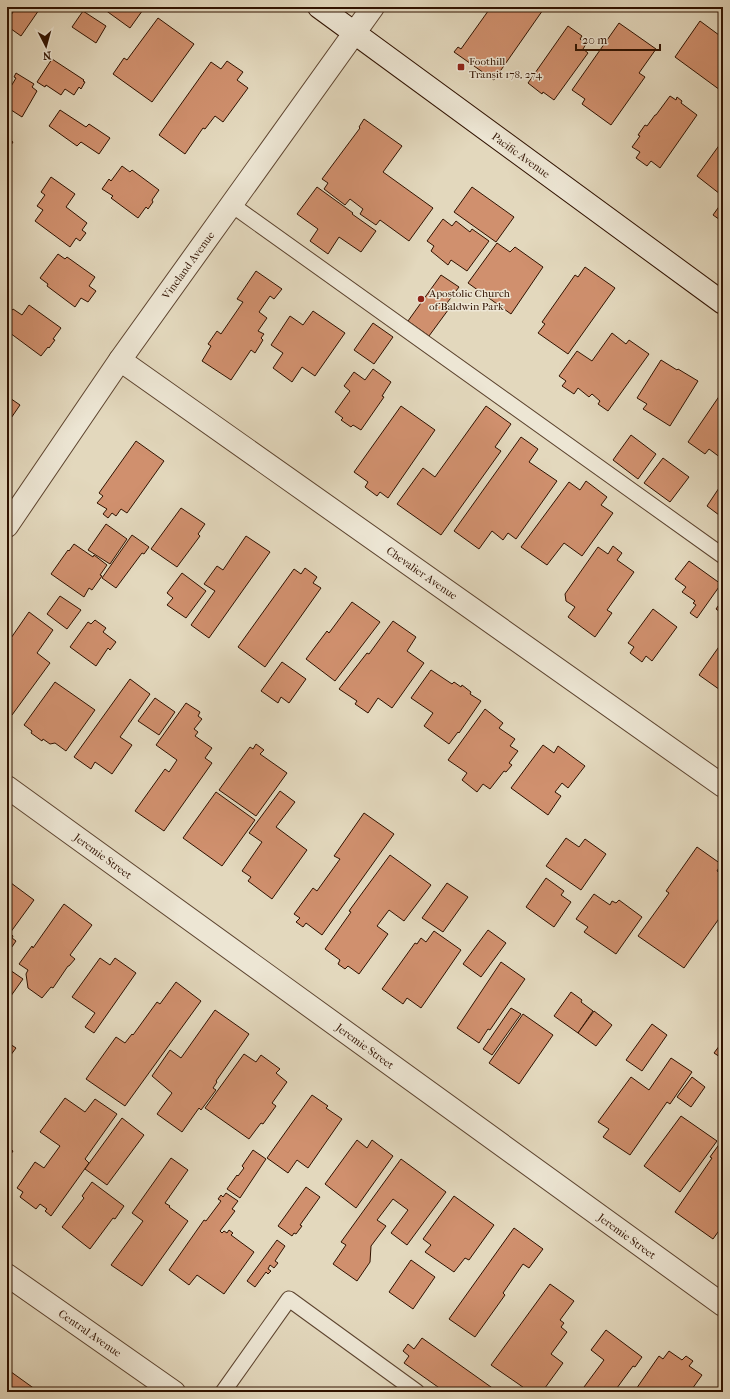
<svg xmlns="http://www.w3.org/2000/svg" width="730" height="1399" viewBox="0 0 730 1399" font-family="'IM FELL French Canon',serif">
<rect width="100%" height="100%" fill="#e3d8bd"/>
<filter id="stains"><feTurbulence type="fractalNoise" baseFrequency=".005" numOctaves="4"/><feColorMatrix values="0 0 0 0 .2 0 0 0 0 .09 0 0 0 0 .02 0 0 0 .5 -.17"/></filter>
<radialGradient id="worn" r=".72"><stop offset=".6" stop-color="#630" stop-opacity="0"/><stop offset="1" stop-color="#630" stop-opacity=".3"/></radialGradient>
<g fill="#d0906e" stroke="#301200">
<path d="M9,7H41L21,36L7,26V21L13,12L8,8Z"/>
<path d="M101,7H145L130,28Z"/>
<path d="M491,7H545L494,80L454,52L458,47L461,49Z"/>
<path d="M83,11L106,26L96,43L72,27Z"/>
<path d="M158,18L194,44L152,102L113,74L124,58L127,60Z"/>
<path d="M700,21L723,38V86L720,90L675,57Z"/>
<path d="M619,23L656,49L639,73L645,77L611,125L582,104L585,99L572,90Z"/>
<path d="M568,26L582,36L580,39L586,44L583,49L588,53L554,100L543,92L542,94L528,83Z"/>
<path d="M52,59L84,80L83,81L85,82L81,89L79,87L74,95L65,89L61,95L46,85L45,87L37,82Z"/>
<path d="M227,61L243,72L237,80L248,88L223,122L215,116L205,129L203,128L185,154L159,135L211,62L221,69Z"/>
<path d="M16,73L34,84L32,87L37,91L22,117L8,108L11,102L7,99V93L16,78L14,77Z"/>
<path d="M670,96L676,100L677,97L682,101L681,103L697,115L660,168L651,161L647,166L636,158L640,152L632,147L640,136L638,135L645,125L647,126L655,115H656Z"/>
<path d="M60,110L86,127L89,124L110,138L99,154L81,142L77,146L49,126Z"/>
<path d="M364,119L402,146L383,172L433,208L409,241L380,220L376,225L360,214L363,209L350,199L345,205L324,189L328,183L322,179L360,128L359,127Z"/>
<path d="M7,138L13,142L7,151Z"/>
<path d="M723,140V189L720,194L697,176Z"/>
<path d="M122,166L130,172L132,170L159,190L152,200L153,202L148,209L146,207L138,218L111,198L113,196L102,189L109,179L111,181Z"/>
<path d="M51,177L75,194L66,207L87,223L82,230L86,233L80,241L76,238L70,247L35,221L43,210L37,206L45,195L41,192Z"/>
<path d="M317,187L353,213L352,214L376,231L361,252L339,237L328,254L310,241L318,229L297,214Z"/>
<path d="M472,187L514,217L496,242L454,212Z"/>
<path d="M723,201V222L713,215Z"/>
<path d="M443,219L452,226L456,221L470,232L472,229L489,241L467,271L451,260L448,265L431,251L434,246L427,241Z"/>
<path d="M497,243L510,252L515,247L543,267L511,314L468,283Z"/>
<path d="M58,254L65,259L67,257L95,277L89,286L96,291L88,302L81,298L75,307L47,286L48,284L40,278Z"/>
<path d="M585,267L615,288L568,354L538,333L545,324L542,322L575,275L578,277Z"/>
<path d="M256,271L282,289L274,299L270,296L259,312L267,318L258,331L264,334L261,338L263,340L255,353L251,350L231,380L202,361L211,346L208,344L217,331L221,334L243,302L237,299Z"/>
<path d="M441,275L459,287L447,303L451,306L429,336L408,321Z"/>
<path d="M29,305L61,328L53,339L55,340L49,348L48,347L41,356L10,333L11,331L7,328V316L13,309L22,315Z"/>
<path d="M313,311L345,333L315,376L302,367L292,382L273,368L283,353L271,345L290,316L303,325Z"/>
<path d="M373,323L393,337L374,364L354,350Z"/>
<path d="M612,333L626,344L629,340L649,354L608,411L598,404L600,401L592,394L589,397L578,388L574,394L562,386L566,381L559,376L577,351L592,361Z"/>
<path d="M661,360L677,370L678,369L698,381L670,426L643,409L647,404L637,398Z"/>
<path d="M373,369L391,382L382,396L384,397L361,430L353,425L351,427L341,420L343,418L335,412L350,391L344,386L354,372L365,380Z"/>
<path d="M720,395L723,397V455L721,458L709,449L705,454L688,442Z"/>
<path d="M7,396L20,405L7,424Z"/>
<path d="M401,406L435,430L388,498L380,492L377,496L365,487L368,482L354,472Z"/>
<path d="M486,406L511,424L495,447L501,451L441,535L397,504L423,468L435,477Z"/>
<path d="M631,435L656,454L638,479L613,460Z"/>
<path d="M521,437L538,449L529,462L557,481L516,539L508,533L503,540L492,531L479,549L454,531Z"/>
<path d="M136,441L164,461L127,513L121,509L116,516L112,513L108,518L103,514L107,509L97,503L103,496L99,493Z"/>
<path d="M663,458L689,477L670,502L644,483Z"/>
<path d="M586,481L607,497L601,505L613,513L582,556L564,543L547,565L521,547L569,482L580,490Z"/>
<path d="M721,485L723,486V518L707,506Z"/>
<path d="M181,508L205,524L198,534L200,536L177,567L151,549Z"/>
<path d="M106,524L127,539L110,564L88,550Z"/>
<path d="M132,535L149,547L144,554L142,553L116,588L102,578Z"/>
<path d="M246,536L270,552L209,638L191,625L215,591L204,584L217,566L223,570Z"/>
<path d="M74,544L93,557L94,555L107,565L100,575L102,576L92,590L89,588L84,597L51,574L68,550L69,551Z"/>
<path d="M613,546L622,553L617,560L634,572L607,610L612,613L595,637L568,617L575,607L566,601L565,594L598,547L608,554Z"/>
<path d="M689,561L721,584L697,618L690,613L696,605L693,603L695,601L682,592L686,587L675,579Z"/>
<path d="M305,568L317,577L313,583L321,588L265,667L238,647L294,569L301,574Z"/>
<path d="M182,573L206,591L186,618L167,605L173,598L167,593Z"/>
<path d="M60,596L81,610L67,629L47,614Z"/>
<path d="M723,599V614L716,609Z"/>
<path d="M352,602L380,622L335,681L306,659L327,631L329,633Z"/>
<path d="M653,609L677,627L652,661L646,656L642,662L630,653L634,647L628,643Z"/>
<path d="M29,612L53,630L37,653L50,663L12,715L10,714L7,718V646L12,639L11,638Z"/>
<path d="M95,620L106,628L103,632L116,642L110,650L108,648L96,666L70,647L88,622L91,624Z"/>
<path d="M393,621L416,637L407,651L424,663L392,708L378,698L368,713L355,704L357,701L339,689L367,653L369,654Z"/>
<path d="M723,641V692L699,675Z"/>
<path d="M282,662L306,679L289,703L281,697L278,703L261,691Z"/>
<path d="M431,670L452,684L454,682L461,687L462,685L471,692L470,694L481,701L459,733L458,732L449,744L424,726L433,713L411,698Z"/>
<path d="M130,679L150,694L120,737L132,745L112,774L95,762L91,769L74,757Z"/>
<path d="M55,682L95,710L66,751L55,743L50,744L43,739L42,741L31,733L32,731L24,725Z"/>
<path d="M155,698L175,712L159,735L138,721Z"/>
<path d="M186,703L200,712L198,716L202,719L194,729L198,732L195,736L212,748L205,758L212,763L164,831L135,811L165,769L169,772L177,760L156,745Z"/>
<path d="M485,709L503,723L499,728L515,739L510,746L518,751L509,763L512,765L506,772L504,771L490,789L483,784L477,792L462,780L467,773L448,760Z"/>
<path d="M256,744L264,750L260,754L287,773L256,816L219,790L250,747L253,749Z"/>
<path d="M543,745L554,753L558,746L585,766L568,788L562,783L555,792L561,796L548,815L511,788Z"/>
<path d="M280,791L295,802L276,827L307,850L272,899L248,881L251,877L242,871L262,842L249,833Z"/>
<path d="M216,792L255,820L222,866L183,838Z"/>
<path d="M364,813L394,834L322,935L306,923L303,927L296,922L300,918L294,914L313,888L317,891L340,859L334,856Z"/>
<path d="M566,838L579,847L585,839L606,854L581,890L546,866Z"/>
<path d="M697,847L721,864L717,871L723,875V913L684,968L638,936L669,893L666,891Z"/>
<path d="M390,855L431,885L404,921L389,910L377,926L388,934L359,974L348,966L345,969L338,964L340,960L325,949L351,912L349,911Z"/>
<path d="M546,878L564,891L561,895L571,902L554,927L526,907Z"/>
<path d="M7,880L34,900L10,933L13,936L12,938L16,941L7,954Z"/>
<path d="M447,883L468,897L443,932L422,918Z"/>
<path d="M594,894L610,905L612,901L616,903L619,900L642,917L616,954L584,932L588,927L576,919Z"/>
<path d="M64,904L92,925L70,955L75,959L69,966H68L53,988L51,987L42,998L28,988L26,974L28,970L19,964L32,946L33,948Z"/>
<path d="M488,930L506,943L481,977L463,964Z"/>
<path d="M434,931L461,950L421,1008L407,998L403,1004L382,989L415,943L417,944L421,938L426,942Z"/>
<path d="M100,958L110,965L115,958L136,973L94,1033L85,1027L95,1013L72,997Z"/>
<path d="M501,962L525,979L490,1030L488,1029L479,1043L457,1028Z"/>
<path d="M7,968L23,979L8,1000L7,999Z"/>
<path d="M176,982L201,1001L125,1106L86,1079L116,1037L125,1043L132,1034L133,1035L157,1002L160,1004Z"/>
<path d="M571,992L582,1000L581,1002L593,1011L578,1033L554,1016Z"/>
<path d="M511,1008L521,1014L492,1055L483,1049Z"/>
<path d="M215,1010L249,1034L216,1081L217,1082L213,1088L216,1090L201,1110L199,1108L182,1132L157,1114L172,1093L152,1076L170,1050L181,1058Z"/>
<path d="M594,1011L612,1025L596,1046L578,1033Z"/>
<path d="M523,1014L553,1035L519,1084L489,1063Z"/>
<path d="M652,1024L667,1035L642,1071L626,1060Z"/>
<path d="M723,1041V1059L714,1053Z"/>
<path d="M7,1042L16,1048L7,1060Z"/>
<path d="M244,1054L256,1062L261,1055L280,1069L276,1073L287,1082L272,1103L276,1106L263,1124L261,1123L249,1139L205,1108Z"/>
<path d="M671,1058L692,1072L670,1104L667,1102L630,1155L603,1137L609,1129L598,1122L631,1077L649,1090Z"/>
<path d="M692,1077L705,1087L691,1107L677,1097Z"/>
<path d="M312,1095L328,1106L326,1108L342,1119L308,1168L297,1160L288,1173L267,1158Z"/>
<path d="M65,1098L85,1112L95,1099L117,1114L85,1159L89,1163L51,1216L45,1211L47,1209L40,1204L36,1209L20,1197L23,1192L17,1188L35,1162L44,1168L60,1146L40,1132Z"/>
<path d="M681,1116L717,1141L680,1192L644,1166Z"/>
<path d="M122,1118L144,1135L107,1185L85,1169Z"/>
<path d="M723,1139V1225L713,1239L675,1212L712,1158L710,1157Z"/>
<path d="M357,1140L367,1148L372,1140L393,1156L356,1208L325,1184Z"/>
<path d="M7,1147L13,1151L7,1160Z"/>
<path d="M253,1150L266,1159L240,1198L227,1189L237,1175L238,1176L244,1168L242,1166Z"/>
<path d="M171,1158L188,1170L165,1203L170,1206L169,1207L188,1221L142,1286L111,1265L143,1221L132,1213Z"/>
<path d="M401,1159L446,1192L407,1245L391,1233L408,1210L393,1199L377,1220L386,1226L371,1246L370,1262L357,1281L333,1264L346,1245L341,1242Z"/>
<path d="M92,1182L124,1206L115,1219L113,1218L90,1249L62,1227L84,1198L82,1196Z"/>
<path d="M306,1187L320,1197L300,1225L302,1226L296,1234L294,1233L292,1236L278,1226Z"/>
<path d="M226,1193L238,1201L232,1209L235,1211L220,1231L222,1233L224,1231L227,1233L229,1230L233,1233L231,1235L254,1252L224,1294L197,1275L189,1285L169,1270L204,1220L206,1221L221,1201L218,1199L221,1195L223,1197Z"/>
<path d="M454,1196L494,1225L469,1260L465,1258L454,1272L425,1252L431,1245L423,1239Z"/>
<path d="M514,1228L543,1249L529,1268L523,1264L503,1293L505,1295L475,1337L449,1319Z"/>
<path d="M277,1240L285,1246L275,1261L278,1263L274,1268L270,1265L268,1269L271,1271L268,1274L266,1272L255,1287L247,1281Z"/>
<path d="M411,1260L435,1277L413,1309L389,1292Z"/>
<path d="M550,1284L574,1301L560,1320L564,1323L561,1327L567,1332L551,1354L563,1363L542,1392H530L491,1365Z"/>
<path d="M606,1330L642,1357L635,1367L633,1366L614,1392H590L584,1387L604,1360L591,1350Z"/>
<path d="M422,1338L498,1392H445L404,1363L409,1356L403,1351L408,1344L414,1349Z"/>
<path d="M669,1351L682,1360L686,1356L693,1361L689,1366L702,1375L690,1392H634L659,1356L663,1359Z"/>
<path d="M7,1369L39,1392H7Z"/>
</g>
<g fill="none" stroke-linecap="round" stroke-linejoin="round">
<defs>
<g id="service">
<path d="M232,205L723,556"/>
<path d="M223,1392L289,1299L417,1392"/>
</g>
<g id="minor">
<path d="M120,360L723,786"/>
<path d="M7,787L723,1305"/>
<path d="M7,1275L174,1392"/>
</g>
<path id="tertiary" d="M7,526L120,360L373,7"/>
<path id="secondary" d="M319,7L723,303"/>
</defs>
<use href="#service" stroke="#5d442f" stroke-width="17"/>
<use href="#minor" stroke="#5d442f" stroke-width="24"/>
<use href="#tertiary" stroke="#5d442f" stroke-width="24"/>
<use href="#secondary" stroke="#301200" stroke-width="24"/>
<use href="#service" stroke="#ede6d4" stroke-width="15"/>
<use href="#minor" stroke="#ede6d4" stroke-width="22"/>
<use href="#tertiary" stroke="#ede6d4" stroke-width="22"/>
<use href="#secondary" stroke="#ede6d4" stroke-width="22"/>
</g>
<g fill="#8f2418" stroke="#ede6d4" stroke-width="1.5">
<rect x="457" y="63" width="8" height="8" rx="2"/>
<circle cx="421" cy="299" r="4"/>
</g>
<g text-anchor="middle" stroke-width="3" stroke-linejoin="round" paint-order="stroke">
<g font-size="11" fill="#301200" stroke="#ede6d4" text-anchor="start">
<text x="469" y="65">Foothill<tspan x="469" dy="13">Transit 178, 274</tspan></text>
<text x="429" y="297">Apostolic Church<tspan x="429" dy="13">of Baldwin Park</tspan></text>
</g>
<g font-size="11" fill="#301200" stroke="#ede6d4">
<text transform="translate(521 155) rotate(36)" y="4">Pacific Avenue</text>
<text transform="translate(188 265) rotate(-54)" y="4">Vineland Avenue</text>
<text transform="translate(422 573) rotate(35)" y="4">Chevalier Avenue</text>
<text transform="translate(103 856) rotate(36)" y="4">Jeremie Street</text>
<text transform="translate(365 1046) rotate(36)" y="4">Jeremie Street</text>
<text transform="translate(627 1236) rotate(36)" y="4">Jeremie Street</text>
<text transform="translate(90 1333) rotate(35)" y="4">Central Avenue</text>
</g>
</g>
<rect width="730" height="1399" fill="none" stroke="#e3d8bd" stroke-width="24"/>
<rect x="8" y="8" width="714" height="1383" fill="none" stroke="#301200" stroke-width="2"/>
<rect x="12" y="12" width="706" height="1375" fill="none" stroke="#301200"/>
<g transform="translate(46 46) rotate(174)" stroke="#ede6d4" stroke-width="3" paint-order="stroke">
<path d="M0-3L7 15L0 10L-7 15Z" fill="#301200"/>
<text y="-6" font-size="11" font-weight="bold" text-anchor="middle" fill="#301200">N</text>
</g>
<path d="M576 44v6h84v-6" fill="none" stroke="#301200" stroke-width="2"/>
<text x="582" y="44" font-size="12" fill="#301200" stroke="#ede6d4" stroke-width="3" paint-order="stroke">20 m</text>
<rect width="100%" height="100%" filter="url(#stains)"/>
<rect width="100%" height="100%" fill="url(#worn)"/>
</svg>
